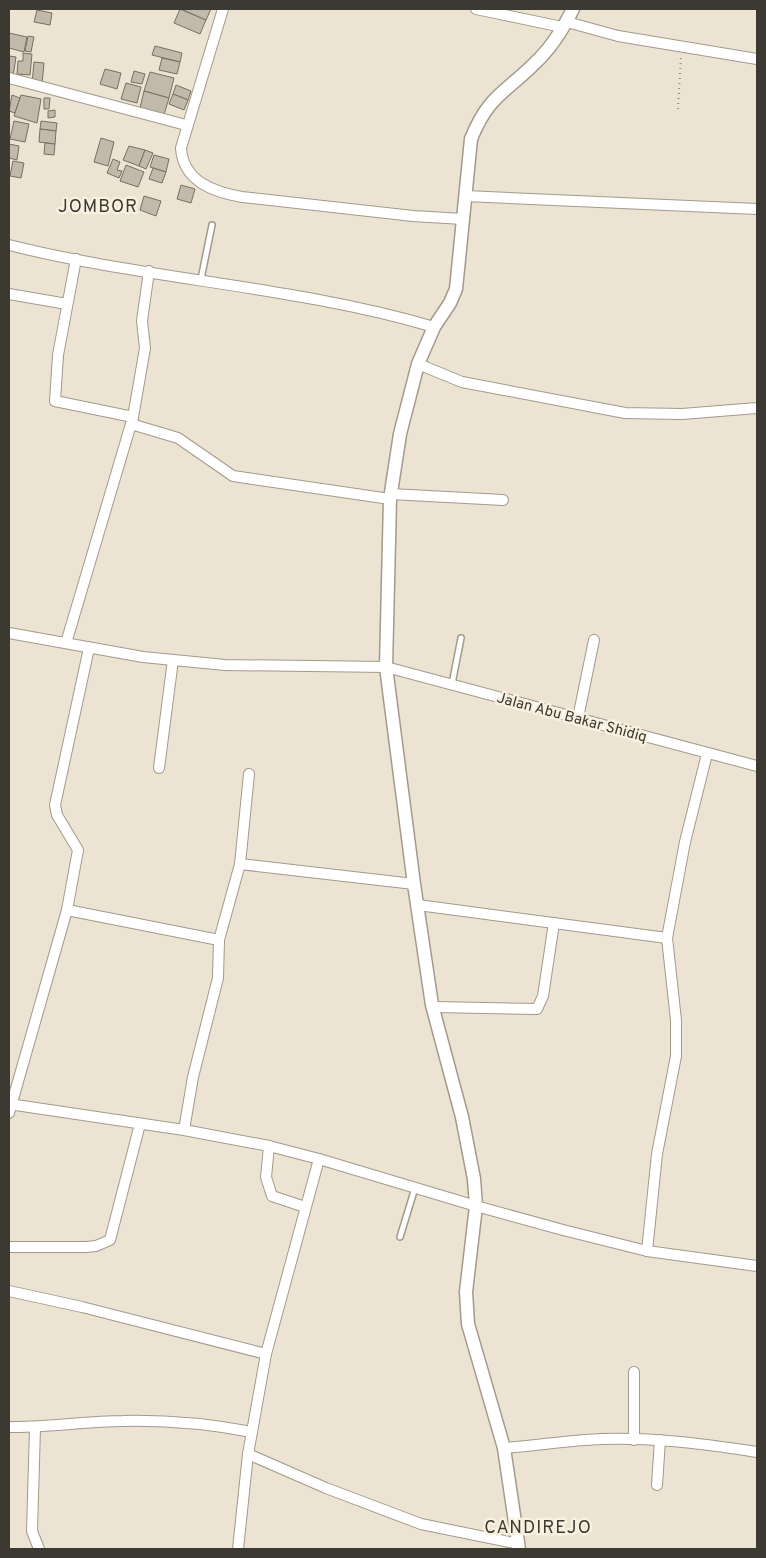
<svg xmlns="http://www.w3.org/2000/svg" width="766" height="1558" viewBox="0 0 766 1558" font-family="Overpass,sans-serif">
<rect width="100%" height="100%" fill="#ece3d3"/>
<g fill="#c1b9a9" stroke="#777061">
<path d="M180,9L206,20L200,34L174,23Z"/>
<path d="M181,9H211L206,20Z"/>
<path d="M37,10L52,13L50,25L34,22Z"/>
<path d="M9,33L27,37L24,52L9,48Z"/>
<path d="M28,36L34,37L31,52L25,51Z"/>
<path d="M155,46L182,53L180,62L152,55Z"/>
<path d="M23,53L32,54L30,75L17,74L18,61H23Z"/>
<path d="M9,56L16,57L13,77L9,76Z"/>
<path d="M162,58L180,62L177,74L159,70Z"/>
<path d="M34,62L44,63L42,84H32Z"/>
<path d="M105,69L121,73L117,89L100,84Z"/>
<path d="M134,71L145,74L142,84L131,82Z"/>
<path d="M150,72L174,78L169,98L144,91Z"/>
<path d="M126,83L141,87L137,103L121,99Z"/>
<path d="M176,85L191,91L188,100L173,94Z"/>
<path d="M144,91L169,98L163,118L139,112Z"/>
<path d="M173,94L188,100L184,110L169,104Z"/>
<path d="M12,95L20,98L15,113L9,111Z"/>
<path d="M21,95L41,99L37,123L14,116Z"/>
<path d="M44,98H50L49,109H44Z"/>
<path d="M55,110V117L48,118V111Z"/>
<path d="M14,121L29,124L25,142L10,139Z"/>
<path d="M41,121L57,123L56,131L40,129Z"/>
<path d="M40,129L56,131L55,144L39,142Z"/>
<path d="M101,138L114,142L108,166L94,162Z"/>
<path d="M45,143L55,144L54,155L44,154Z"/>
<path d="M9,144L19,146L17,160L9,158Z"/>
<path d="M129,146L145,150L139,166L123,160Z"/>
<path d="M145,150L153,153L146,169L139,166Z"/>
<path d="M154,155L169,159L166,172L150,167Z"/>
<path d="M113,159L120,162L117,170L122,171L119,178L107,173Z"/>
<path d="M13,161L24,163L21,178L10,176Z"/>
<path d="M126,165L144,172L138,187L120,181Z"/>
<path d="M153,168L166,172L162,183L149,179Z"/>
<path d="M181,185L195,189L191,203L177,199Z"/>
<path d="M144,196L161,201L156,216L140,210Z"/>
</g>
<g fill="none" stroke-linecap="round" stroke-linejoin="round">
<defs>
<g id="service">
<path d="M201,279L212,225"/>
<path d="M452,684L461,638"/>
<path d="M400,1237L415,1188"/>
</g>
<g id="minor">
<path d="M223,9L181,148C183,181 213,192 242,197L413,216L463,219"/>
<path d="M476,9L562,27"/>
<path d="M567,22L618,36L757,59"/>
<path d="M9,78L186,125"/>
<path d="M465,196L757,209"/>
<path d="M9,245C149,280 295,286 434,327"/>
<path d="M76,259L58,355L55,401L133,417"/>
<path d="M9,294L67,304"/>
<path d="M418,364L462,382L625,413L682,414L757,408"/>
<path d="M132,423L145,348L142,321L149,271"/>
<path d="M391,494L503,500"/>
<path d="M9,633L143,657L225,665L386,667L757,766"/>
<path d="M66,643L131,424L178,438L233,476L390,499"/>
<path d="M578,718L594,640"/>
<path d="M159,768L173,660"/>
<path d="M240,864L414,884"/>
<path d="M418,905L667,938L685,842L707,754"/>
<path d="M67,910L78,850L57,815L55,805L89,648"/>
<path d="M433,1007L537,1009L543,996L554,923"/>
<path d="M9,1104L184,1130L269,1146L319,1159L476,1206L563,1230L647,1251L757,1266"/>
<path d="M9,1113L67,910L219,940L240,864L249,774"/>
<path d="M184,1130L193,1077L218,978L219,940"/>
<path d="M269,1146L266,1177L272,1196L305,1207"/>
<path d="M9,1247H86L96,1246L110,1240L140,1124"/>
<path d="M647,1251L657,1154L676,1056V1020L667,938"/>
<path d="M9,1291L82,1307L266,1354"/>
<path d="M9,1427C47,1428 85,1421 123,1421C166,1420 209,1424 252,1432"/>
<path d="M35,1428L32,1531L39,1549"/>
<path d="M634,1440V1372"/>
<path d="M504,1448C531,1446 558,1442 585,1440C643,1436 700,1443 757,1452"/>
<path d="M248,1454L326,1488L421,1524L519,1544"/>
<path d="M657,1485L660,1440"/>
<path d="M238,1549L248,1454L266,1354L319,1159"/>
</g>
<path id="tertiary" d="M519,1549L504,1448L468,1324L466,1292L476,1206L474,1179L462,1117L432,1005L414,884L386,667L390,499L400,434L418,364L434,327L450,303L456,289L471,139C488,96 505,93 535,63C550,49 564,27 573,9"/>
</defs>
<use href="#service" stroke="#a29a8b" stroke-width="8"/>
<use href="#minor" stroke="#a29a8b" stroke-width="12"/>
<use href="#tertiary" stroke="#a29a8b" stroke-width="15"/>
<path stroke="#928b80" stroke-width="2" stroke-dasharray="1 4" stroke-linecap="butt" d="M678,109L681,57"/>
<use href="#service" stroke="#fff" stroke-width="5"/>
<use href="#minor" stroke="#fff" stroke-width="10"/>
<use href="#tertiary" stroke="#fff" stroke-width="12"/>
</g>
<g text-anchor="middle" stroke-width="5" stroke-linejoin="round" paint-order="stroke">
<g font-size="15" fill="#3c3832" stroke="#f9f1e0">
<text transform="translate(572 717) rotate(15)" y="5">Jalan Abu Bakar Shidiq</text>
</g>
<g font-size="18" letter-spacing="1" fill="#3c3832" stroke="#f9f1e0">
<text x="98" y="212">JOMBOR</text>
<text x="538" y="1533">CANDIREJO</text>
</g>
</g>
<rect width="766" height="1558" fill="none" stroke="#3c3832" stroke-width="20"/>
</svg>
